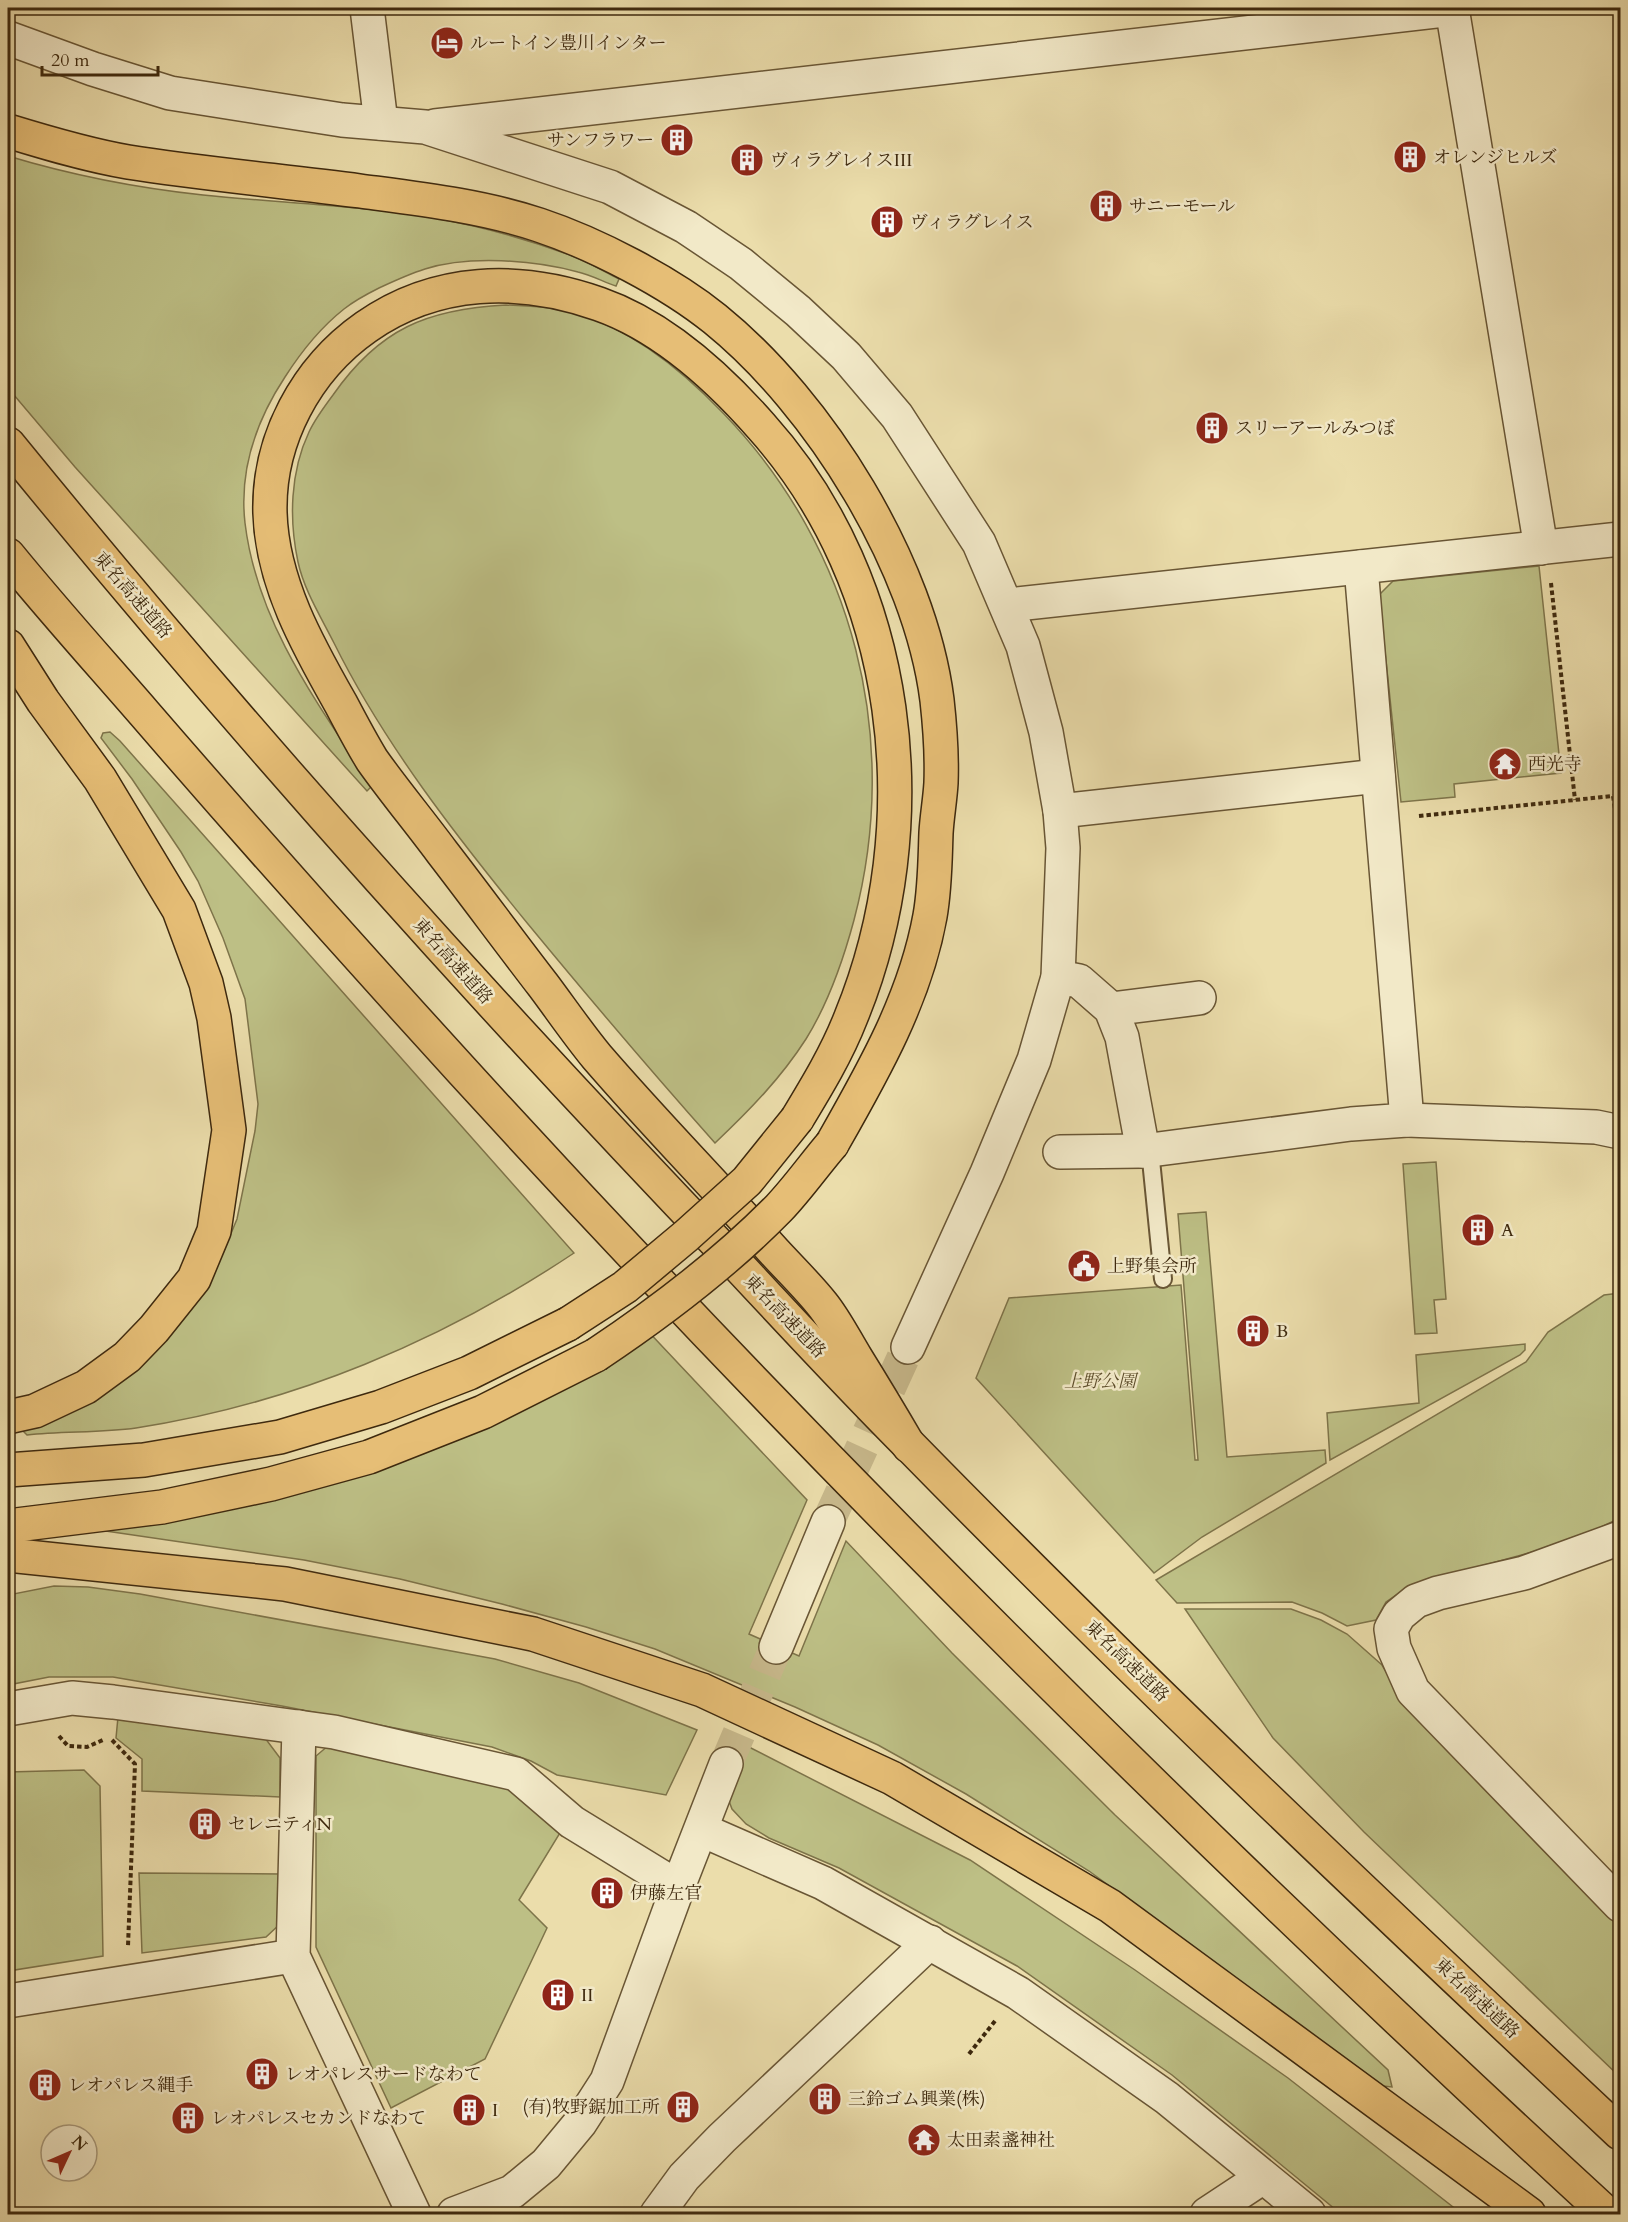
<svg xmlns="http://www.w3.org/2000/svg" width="1628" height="2222" viewBox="0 0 1628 2222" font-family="Cardo,'Noto Serif JP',serif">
<rect width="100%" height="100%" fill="#ebddab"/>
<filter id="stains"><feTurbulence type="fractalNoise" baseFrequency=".00333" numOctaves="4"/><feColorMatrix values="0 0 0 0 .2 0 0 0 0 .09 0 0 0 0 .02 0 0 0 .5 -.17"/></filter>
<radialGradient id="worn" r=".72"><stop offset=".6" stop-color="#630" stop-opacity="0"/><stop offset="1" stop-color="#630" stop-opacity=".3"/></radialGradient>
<g fill="#bdbf85" stroke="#7e744a" stroke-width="1.5">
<path d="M8,156C71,175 137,188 203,195C280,203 358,205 434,218C479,226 527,239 570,255C587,261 603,271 619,279L616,286C604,282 591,275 578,272C534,260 469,255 425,269C409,274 394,281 379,288C367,294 354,301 344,309C320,328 301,352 285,377C256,421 239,470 245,523C257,623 318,704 372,786L367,791L75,467L8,388Z"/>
<path d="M506,305C529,306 552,307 575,313C632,329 684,372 724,414C854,549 902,739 854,920C843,961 829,1002 806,1039C781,1078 749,1111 715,1143C651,1071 589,998 528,924C457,837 384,744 334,643C321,617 304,590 298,562C289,520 290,472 309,432C315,419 324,407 333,395C379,329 427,309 506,305Z"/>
<path d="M1539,566L1561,773L1454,784L1455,797L1401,802L1379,595L1393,581Z"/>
<path d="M110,732L120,741L574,1253C442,1341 293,1404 136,1428C100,1433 63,1431 27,1435L21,1429L72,1401L222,1255L237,1219L255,1131L258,1104L245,999L223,938L198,881L181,852L132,779L101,738L103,733Z"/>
<path d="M1436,1162L1446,1299L1434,1300L1437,1333L1415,1334L1403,1164Z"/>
<path d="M1206,1212L1227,1457L1325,1450L1326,1463L1202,1537L1154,1573L976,1378L1009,1298L1181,1285L1195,1460H1198L1178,1214Z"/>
<path d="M1620,1293V1518L1597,1529L1536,1551L1411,1585L1386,1602L1376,1620L1347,1626L1322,1613L1292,1602L1177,1603L1156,1580L1526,1362L1548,1332L1604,1295Z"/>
<path d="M644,1327L807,1500L749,1634L799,1656L846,1541L952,1653L1115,1815L1388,2070L1392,2087L1383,2086L1089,1871L966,1794L878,1745L795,1707L655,1649L586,1627L502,1604L400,1579L304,1560L92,1529L277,1485Z"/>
<path d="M1525,1344V1350L1520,1355L1330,1460L1327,1413L1419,1403L1416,1355Z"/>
<path d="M54,1586L88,1587L140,1594L495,1659L579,1683L697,1730L666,1795L557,1775L531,1761L492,1747L282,1706L113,1677H49L8,1685V1595Z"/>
<path d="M1185,1609H1291L1321,1620L1347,1634L1382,1665L1403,1700L1620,1927V2077L1364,1832L1273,1738Z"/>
<path d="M118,1717L262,1734L280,1758V1797L142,1791V1759L116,1738Z"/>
<path d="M329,1745L513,1790L563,1828L519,1900L547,1928L485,2059L391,2108L316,1947V1756Z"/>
<path d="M745,1745L970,1860L1135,1970L1288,2078L1462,2214H1341L1172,2075L1017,1966L839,1868L769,1838L746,1824L732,1809L726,1793Z"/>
<path d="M84,1770L100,1786L103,1956L8,1971V1772Z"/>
<path d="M139,1873L281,1874L280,1924L266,1937L142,1953Z"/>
</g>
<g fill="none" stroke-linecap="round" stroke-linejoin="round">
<g stroke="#c8b98c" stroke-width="33" stroke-dasharray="33 16" stroke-linecap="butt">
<path d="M828,1522L908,1347"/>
<path d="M726,1764L776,1647"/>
</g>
<defs>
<path id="service" d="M1150,1150L1163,1279"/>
<g id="minor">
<path d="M367,8L381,123"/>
<path d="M1452,8L1541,548"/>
<path d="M8,38L93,69L170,93L342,120L425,127L610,187L686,227L741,264L798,311L846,356L897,416L979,543L1023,646L1046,732L1060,811L1063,848L1058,977L1034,1060L987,1173L908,1347"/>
<path d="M435,126L1453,9"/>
<path d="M1007,605L1620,539"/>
<path d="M1060,811L1378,776"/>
<path d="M1058,977L1079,981L1111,1009L1122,1037L1143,1151L1351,1124L1407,1120L1361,567"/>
<path d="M1111,1009L1199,998"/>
<path d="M1407,1120L1596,1127L1620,1132"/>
<path d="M1060,1152L1143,1151"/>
<path d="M1620,1538L1524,1573L1438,1593L1416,1601L1399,1615L1391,1629L1394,1648L1413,1691L1620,1905"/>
<path d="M776,1647L828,1522"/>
<path d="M8,1709L72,1698L113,1702L334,1732L516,1774L572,1822L678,1887"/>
<path d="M299,1727L293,1956L414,2214"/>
<path d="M702,1830L823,1883L1018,1993L1167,2098L1309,2214"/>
<path d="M8,2001L293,1956"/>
<path d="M454,2214L512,2192L546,2164L580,2123L607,2081L678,1887L726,1764"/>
<path d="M657,2214L684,2177L722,2138L930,1942"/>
<path d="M1207,2214L1263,2177"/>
</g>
<g id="motorway">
<path d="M8,131C47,143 87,155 128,162C205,174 283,181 360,191C420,199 482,206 539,225C596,244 669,282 715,319C820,404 920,565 937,700C940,727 942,756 941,783C940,800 937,816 936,833C935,861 935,888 930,916C915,999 873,1072 832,1144"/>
<path d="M8,444C238,726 481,997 733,1260C792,1323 850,1386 911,1447C1141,1682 1380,1908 1620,2133"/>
<path d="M8,555C52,609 98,660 144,713C227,809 312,905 397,999C780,1424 1186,1827 1607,2214"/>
<path d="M8,646L43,701L100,779L179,910L206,983L214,1018L229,1130L214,1231L194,1279L154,1329L127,1357L86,1387L35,1411L8,1417"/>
<path d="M797,1119C817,1086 837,1053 851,1017C930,824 903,584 761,426C717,376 662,326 599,304C519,276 436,278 366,327C306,369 268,440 270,513C272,582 308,646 341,704C351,723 361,742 372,760C394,791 419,821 442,852C476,896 509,941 543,985C561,1009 578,1034 597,1057C653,1122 713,1183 770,1247C787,1266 806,1284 822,1304C835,1320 845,1340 856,1358C874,1387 892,1417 909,1446"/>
<path d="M8,1470L144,1460L280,1437L381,1407L469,1373L568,1324"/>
<path d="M8,1526L162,1507L271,1484L369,1457L483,1412L596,1355"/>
<path d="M8,1555L285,1584L533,1634L702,1690L892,1778L1110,1906L1529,2214"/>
</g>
</defs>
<use href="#service" stroke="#695635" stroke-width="20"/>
<use href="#minor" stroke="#695635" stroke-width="36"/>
<use href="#motorway" stroke="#3e290e" stroke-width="36"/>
<g stroke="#3e290e" stroke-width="4" stroke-dasharray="4.5 3" stroke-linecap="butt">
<path d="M1551,583L1575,800"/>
<path d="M1419,816L1613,796L1616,816H1620"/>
<path d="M59,1736L68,1746L87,1747L103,1740"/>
<path d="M112,1740L135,1764L128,1946"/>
<path d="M969,2054L995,2021"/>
</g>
<use href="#service" stroke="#f2e9c8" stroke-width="16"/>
<use href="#minor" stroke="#f2e9c8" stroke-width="33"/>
<use href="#motorway" stroke="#e6be76" stroke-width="33"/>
<defs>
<g id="motorway-bridge">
<path d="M568,1324L625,1287L686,1236L747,1181L797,1119"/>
<path d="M596,1355C662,1311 724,1264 779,1208C798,1188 814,1165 832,1144"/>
</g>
</defs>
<use href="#motorway-bridge" stroke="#3e290e" stroke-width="36" stroke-linecap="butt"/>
<use href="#motorway-bridge" stroke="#e6be76" stroke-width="33"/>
</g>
<defs>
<symbol id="hotel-disc" viewBox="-11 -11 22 22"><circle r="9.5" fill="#8f2418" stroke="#f2e9c8"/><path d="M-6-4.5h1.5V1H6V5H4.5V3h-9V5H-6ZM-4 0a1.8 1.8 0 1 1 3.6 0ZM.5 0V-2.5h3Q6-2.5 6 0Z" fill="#fff"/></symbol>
<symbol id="building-disc" viewBox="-11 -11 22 22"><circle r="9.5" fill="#8f2418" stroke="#f2e9c8"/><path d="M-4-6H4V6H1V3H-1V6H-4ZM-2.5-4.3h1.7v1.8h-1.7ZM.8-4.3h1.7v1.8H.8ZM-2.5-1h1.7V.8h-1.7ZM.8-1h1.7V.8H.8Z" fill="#fff"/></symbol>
<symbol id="temple-disc" viewBox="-11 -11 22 22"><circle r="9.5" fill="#8f2418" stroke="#f2e9c8"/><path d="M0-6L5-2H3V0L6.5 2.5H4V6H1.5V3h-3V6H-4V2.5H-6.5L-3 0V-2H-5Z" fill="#fff"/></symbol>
<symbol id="civic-disc" viewBox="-11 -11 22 22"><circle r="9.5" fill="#8f2418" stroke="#f2e9c8"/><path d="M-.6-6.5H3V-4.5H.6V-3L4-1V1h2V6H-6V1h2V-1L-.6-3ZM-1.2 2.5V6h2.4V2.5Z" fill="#fff"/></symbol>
</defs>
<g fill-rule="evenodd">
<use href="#hotel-disc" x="428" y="24" width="38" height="38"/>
<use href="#building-disc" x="658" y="121" width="38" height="38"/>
<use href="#building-disc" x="1391" y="138" width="38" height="38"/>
<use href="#building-disc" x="728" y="141" width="38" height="38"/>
<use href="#building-disc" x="1087" y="187" width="38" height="38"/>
<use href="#building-disc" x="868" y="203" width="38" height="38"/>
<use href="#building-disc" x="1193" y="409" width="38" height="38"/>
<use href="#temple-disc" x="1486" y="745" width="38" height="38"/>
<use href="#building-disc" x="1459" y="1211" width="38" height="38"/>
<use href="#civic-disc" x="1065" y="1247" width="38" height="38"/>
<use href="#building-disc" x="1234" y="1312" width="38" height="38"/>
<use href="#building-disc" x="186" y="1805" width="38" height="38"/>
<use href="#building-disc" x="588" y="1874" width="38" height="38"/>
<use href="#building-disc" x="539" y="1976" width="38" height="38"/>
<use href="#building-disc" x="243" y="2055" width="38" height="38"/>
<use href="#building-disc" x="26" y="2066" width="38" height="38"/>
<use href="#building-disc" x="806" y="2080" width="38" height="38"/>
<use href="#building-disc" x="664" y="2088" width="38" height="38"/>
<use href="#building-disc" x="450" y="2091" width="38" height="38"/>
<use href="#building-disc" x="169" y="2099" width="38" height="38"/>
<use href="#temple-disc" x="905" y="2121" width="38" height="38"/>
</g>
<g text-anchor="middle" stroke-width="5" stroke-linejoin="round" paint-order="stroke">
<g font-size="18" fill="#3e290e" stroke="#f2e9c8" text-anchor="start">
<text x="470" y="49">ルートイン豊川インター</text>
<text x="654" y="146" text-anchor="end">サンフラワー</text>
<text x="1433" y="163">オレンジヒルズ</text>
<text x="770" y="166">ヴィラグレイスIII</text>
<text x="1129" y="212">サニーモール</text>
<text x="910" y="228">ヴィラグレイス</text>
<text x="1235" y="434">スリーアールみつぼ</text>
<text x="1528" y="770">西光寺</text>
<text x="1501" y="1236">A</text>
<text x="1107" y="1272">上野集会所</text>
<text x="1276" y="1337">B</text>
<text x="228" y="1830">セレニティN</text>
<text x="630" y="1899">伊藤左官</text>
<text x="581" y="2001">II</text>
<text x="285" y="2080">レオパレスサードなわて</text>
<text x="68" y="2091">レオパレス縄手</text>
<text x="848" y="2105">三鈴ゴム興業(株)</text>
<text x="660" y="2113" text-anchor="end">(有)牧野鋸加工所</text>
<text x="492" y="2116">I</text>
<text x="211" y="2124">レオパレスセカンドなわて</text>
<text x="947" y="2146">太田素盞神社</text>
</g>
<g font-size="18" fill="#3e290e" stroke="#f2e9c8">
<text transform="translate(133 595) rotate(49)" y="6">東名高速道路</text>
<text transform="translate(453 961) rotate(48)" y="6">東名高速道路</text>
<text transform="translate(785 1316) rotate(46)" y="6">東名高速道路</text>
<text transform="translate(1127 1661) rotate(44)" y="6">東名高速道路</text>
<text transform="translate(1477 1998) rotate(43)" y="6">東名高速道路</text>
</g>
<g font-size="18" font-style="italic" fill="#5e4e2c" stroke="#f2e9c8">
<text x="1100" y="1387">上野公園</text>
</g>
</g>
<rect width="1628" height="2222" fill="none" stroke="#ebddab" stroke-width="30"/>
<rect x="9" y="9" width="1610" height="2204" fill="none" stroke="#3e290e" stroke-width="3"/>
<rect x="15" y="15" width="1598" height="2192" fill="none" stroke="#3e290e" stroke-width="1.5"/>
<g transform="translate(69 2153) rotate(46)"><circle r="28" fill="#f2e9c8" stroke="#aa9c7e" stroke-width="1.5"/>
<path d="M0-4.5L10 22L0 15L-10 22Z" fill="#8f2418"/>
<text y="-9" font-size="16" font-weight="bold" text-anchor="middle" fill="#3e290e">N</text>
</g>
<path d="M42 66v9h116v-9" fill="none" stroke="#3e290e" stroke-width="3"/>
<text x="51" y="66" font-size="18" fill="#3e290e" stroke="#f2e9c8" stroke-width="4.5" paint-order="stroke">20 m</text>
<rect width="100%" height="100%" filter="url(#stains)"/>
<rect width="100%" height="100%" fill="url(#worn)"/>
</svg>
